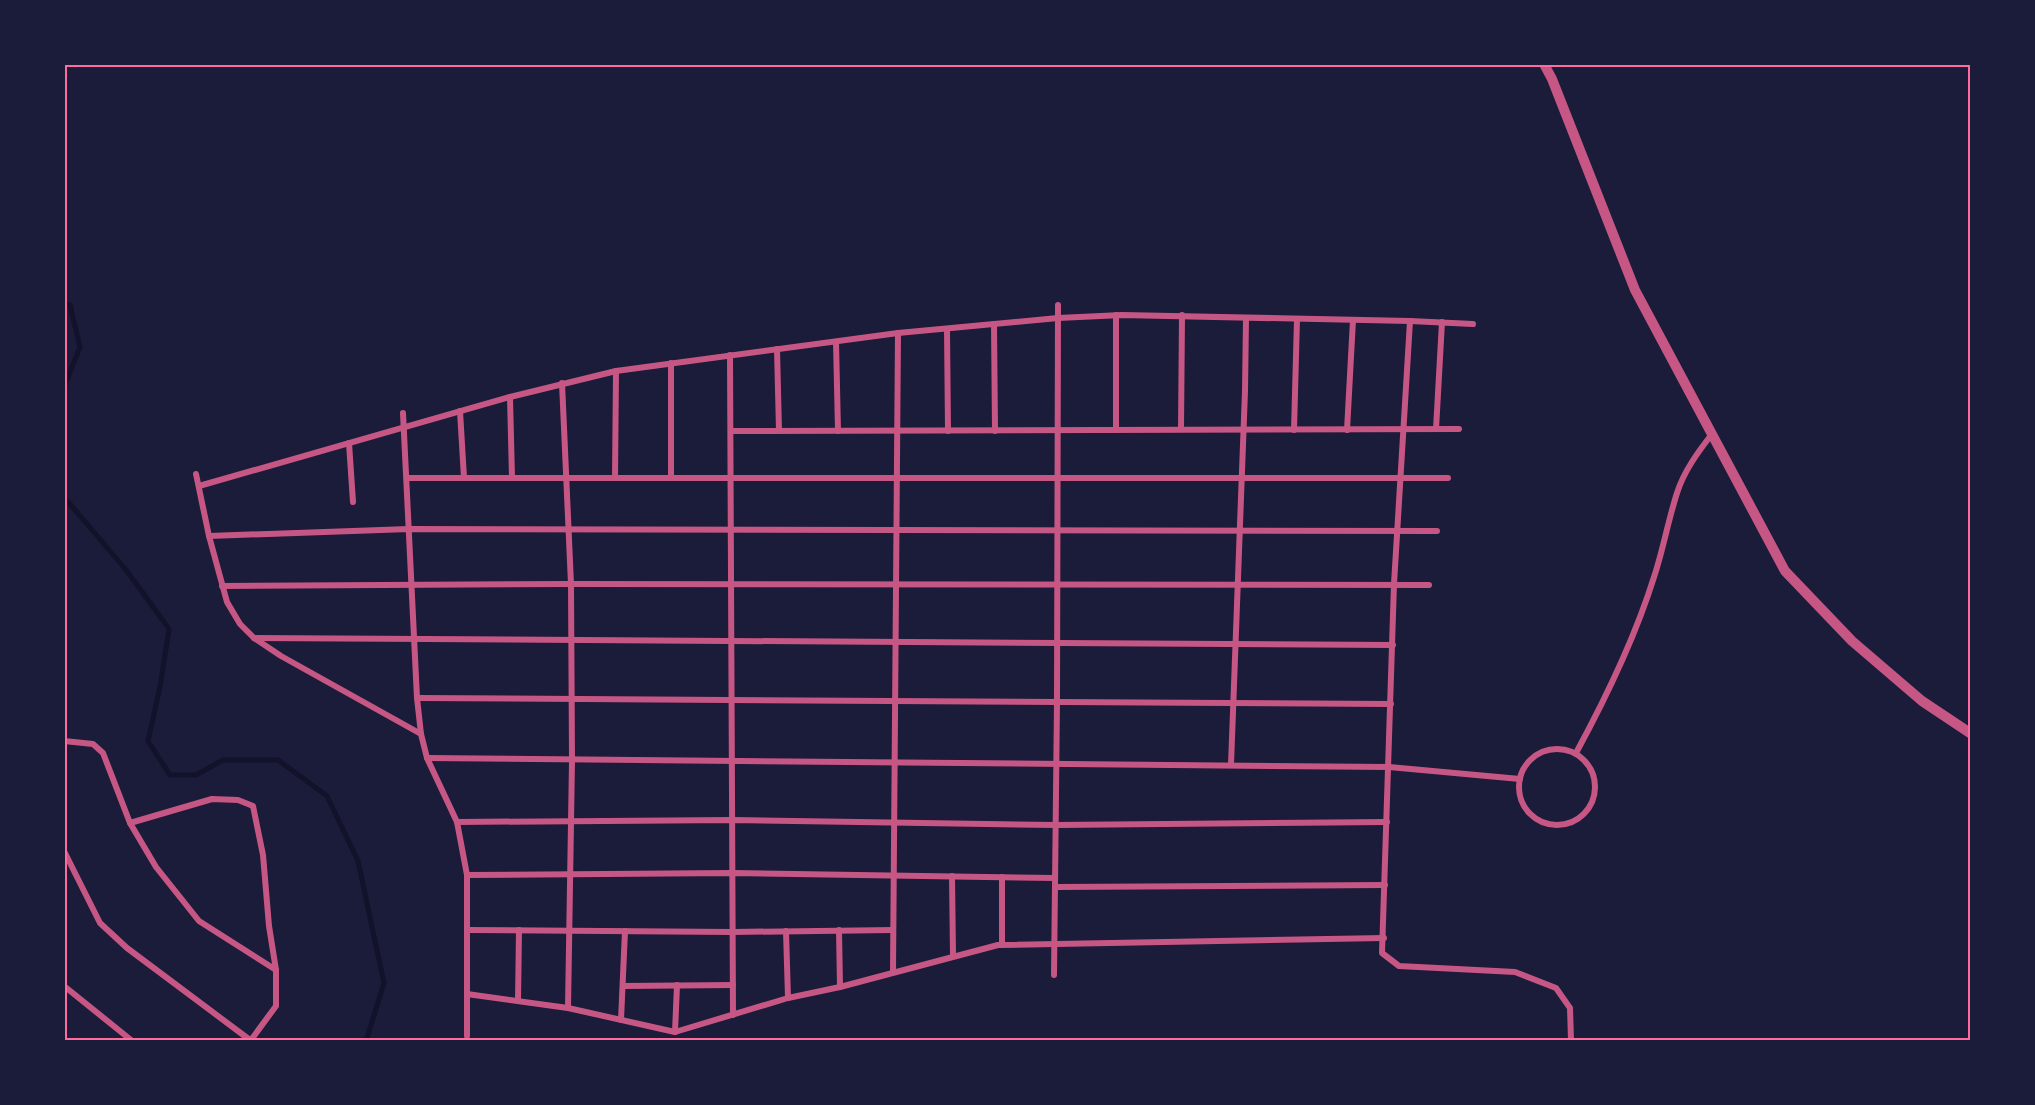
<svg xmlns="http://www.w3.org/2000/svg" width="2035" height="1105" viewBox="0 0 2035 1105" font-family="Signika,sans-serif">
<rect width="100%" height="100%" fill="#1b1b3a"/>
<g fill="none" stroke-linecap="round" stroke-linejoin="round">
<g stroke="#12122b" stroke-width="5">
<path d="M64,304L70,305L80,347L64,387"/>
<path d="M64,497L127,571L169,629L160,687L148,741L170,775H196L223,760H278L327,796L358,861L384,983L367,1038L363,1040"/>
</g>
<g stroke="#c65784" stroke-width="6">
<path d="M1116,315V430"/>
<path d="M1410,321L1394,584L1382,953L1399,966L1515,972L1556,988L1570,1008L1571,1040"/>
<path d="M994,324L995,431"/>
<path d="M947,329L948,431"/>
<path d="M836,342L838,431"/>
<path d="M777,349L779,431"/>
<path d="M730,355L733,1015"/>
<path d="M671,363V478"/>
<path d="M562,383L571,584L572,761L568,1008"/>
<path d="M510,397L512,478"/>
<path d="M460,411L464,478"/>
<path d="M403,413L417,698L421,734L427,758L457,822L467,875V1036"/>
<path d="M1181,429L1182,315"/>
<path d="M1436,429L1442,322"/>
<path d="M1294,430L1297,319"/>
<path d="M1347,430L1353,320"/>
<path d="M731,431L1459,429"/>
<path d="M349,443L353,502"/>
<path d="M196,474L209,536L227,602L240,624L254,638L281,656L421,734"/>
<path d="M407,478H1448"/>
<path d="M615,478L616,371"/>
<path d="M199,486L510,397L616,371L898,333L1058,318L1122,315L1410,321L1473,324"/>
<path d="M209,536L409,529L1437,531"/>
<path d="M222,586L571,584L1429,585"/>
<path d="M254,638L1393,645"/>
<path d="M417,698L1391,704"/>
<path d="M64,741L93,744L103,753L130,823L156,867L199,921L276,970"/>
<circle cx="1557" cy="787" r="38"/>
<path d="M1576,753C1607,696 1635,638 1654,577C1663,550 1668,521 1677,493C1684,471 1698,452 1712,434"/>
<path d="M427,758L1389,767L1520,779"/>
<path d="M1231,765L1245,391L1246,318"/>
<path d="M457,822L732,820L1056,825L1387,822"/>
<path d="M130,823L212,799L238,800L253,806L263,855L269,926L276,970V1006L251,1040"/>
<path d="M64,851L100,923L127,948L250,1040"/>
<path d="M467,875L733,873L1055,878"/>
<path d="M952,876L953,956"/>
<path d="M1055,887L1385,885"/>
<path d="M467,930L733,932L893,930"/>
<path d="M839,930L840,987"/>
<path d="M786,931L788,998"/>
<path d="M1002,945V877"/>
<path d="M893,972L898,333"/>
<path d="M1054,975L1057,702L1058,305"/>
<path d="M64,986L131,1040"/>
<path d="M623,986L733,985"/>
<path d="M467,994L568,1008L675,1032L788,998L840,987L998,945L1384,938"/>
<path d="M518,1001L519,930"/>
<path d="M621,1020L625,931"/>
<path d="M675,1032L677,985"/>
</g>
<path stroke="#c65784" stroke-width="10" d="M1544,64L1552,79L1635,290L1785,571L1852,641L1922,701L1970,733"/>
</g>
<rect width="2035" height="1105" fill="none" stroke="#1b1b3a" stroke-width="132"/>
<rect x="66" y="66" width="1903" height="973" fill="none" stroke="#ff6b9d" stroke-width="2"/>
</svg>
